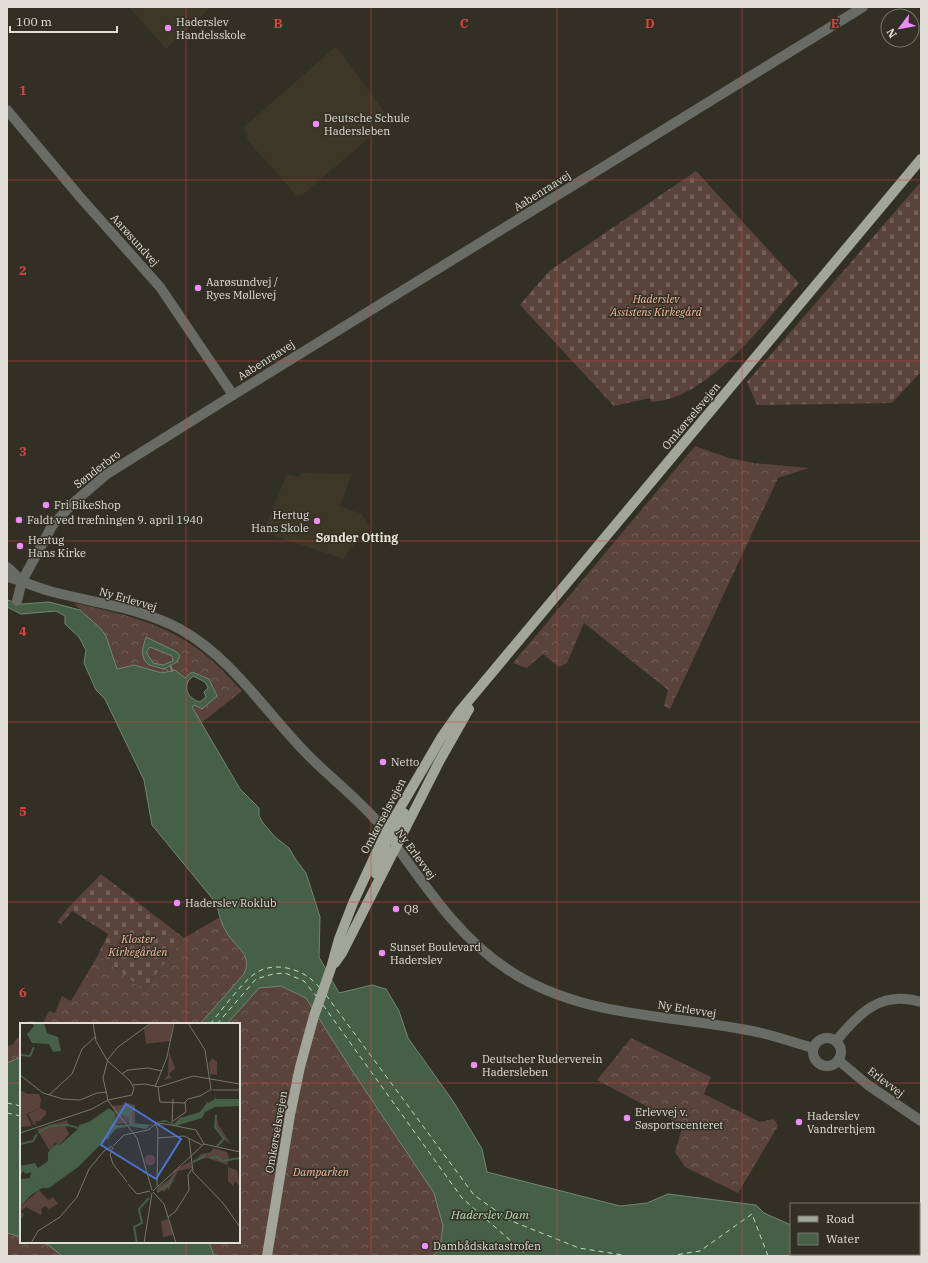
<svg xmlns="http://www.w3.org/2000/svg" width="928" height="1263" viewBox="0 0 928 1263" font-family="'IBM Plex Serif',serif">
<defs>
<pattern id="forest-crowns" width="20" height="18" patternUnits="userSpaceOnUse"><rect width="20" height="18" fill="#59433b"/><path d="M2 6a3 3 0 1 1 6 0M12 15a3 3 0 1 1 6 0" fill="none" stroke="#715e57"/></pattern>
<pattern id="cemetery-stones" width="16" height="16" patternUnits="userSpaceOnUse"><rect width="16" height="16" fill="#59433b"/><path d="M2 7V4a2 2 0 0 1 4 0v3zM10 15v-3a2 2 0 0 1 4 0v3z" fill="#715e57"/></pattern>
</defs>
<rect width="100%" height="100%" fill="#322f24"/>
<g fill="#3c3726">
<path d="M129,7H211L166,49Z"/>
<path d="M336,46L386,114L389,121L302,195L297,196L248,141L244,127Z"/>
<path d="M301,473L352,474L340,506L362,514L370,528L348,551L344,559L263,532L287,474L299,477Z"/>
</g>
<g fill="url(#forest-crowns)">
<path d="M695,446L729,458L754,463L809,468L778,478L670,709L664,706L668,690L584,623L567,663L559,667L543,654L527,668L513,663Z"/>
<path d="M74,603C150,620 189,630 242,691L201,723L192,707L194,705L216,696L209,679L192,672L185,678L175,670L162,673L134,665L117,669L106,636Z"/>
<path d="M220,917L227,933L246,957L248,966L306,998L353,1072L434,1193L443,1225L440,1248L433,1256H7V1047L13,1044L21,1034V1242H239V1024H27L29,1021L43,1023L49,1011L55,1013L62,996L71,1001L98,955L144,990L184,938Z"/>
<path d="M631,1038L711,1077L704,1094L760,1122L774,1119L778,1126L738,1193L685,1167L675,1152L682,1128L678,1123L597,1080Z"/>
</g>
<g fill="url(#cemetery-stones)">
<path d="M696,171L799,283C766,321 723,378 675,397C668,400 659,401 651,402L650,398L614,406L520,305L549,271Z"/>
<path d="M919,184L921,185V372L892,403L757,405L747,382Z"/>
<path d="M101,874L184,938L144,990L98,955L108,934L72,911L61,924L57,922L68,908Z"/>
</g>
<g fill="#466048" stroke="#748673" fill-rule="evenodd">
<path d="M7,600L22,604L49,602L80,610L101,629L106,636L117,669L134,665L162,673L175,670L185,678L192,672L209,679L217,696L202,709L194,705L192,707L240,789L259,808V816L263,823L275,837L289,848L296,860L306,873L320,917L319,957L339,993L372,985L386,989L399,1011L408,1038L453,1101L482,1149L487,1172L620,1206L647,1203L668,1194L756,1205L764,1213L791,1225V1254H872L882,1256H433L440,1248L443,1226L434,1193L353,1072L306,998L281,986L259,988L227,1024H200L244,974C253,955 236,948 227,933C221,924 219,913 216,903L152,825L144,780L105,699L96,690L84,663L86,650L79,637L65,624V616L56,611L21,614L7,607ZM193,676L205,682L208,688L204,692L206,697L200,702C190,699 184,692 188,681Z"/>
<path d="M146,637L177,652L180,656L177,662L164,669L149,665C139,657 143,647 146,637ZM150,647L172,656L173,661L163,665L153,663L146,652Z"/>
<path d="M21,1057V1237L7,1233V1063Z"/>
<path d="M40,1242H209L214,1256H62L47,1244Z"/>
</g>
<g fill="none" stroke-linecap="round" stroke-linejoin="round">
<path stroke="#748673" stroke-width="2" d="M171,667L172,671"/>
<g stroke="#b2e4b6" stroke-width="1" stroke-dasharray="5 4" stroke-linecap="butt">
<path d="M326,995L474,1195L509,1220L579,1248L629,1256"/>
<path d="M323,1005L462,1198L528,1256"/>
<path d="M210,1024C222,1010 240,985 253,975C273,959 305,969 319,987"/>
<path d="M217,1024L256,979L273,974L285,973L304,981L316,996"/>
<path d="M7,1103L21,1106"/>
<path d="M7,1113L21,1116"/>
<path d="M669,1256L700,1251L752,1214L768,1256"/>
</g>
<g stroke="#696b65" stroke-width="10">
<path d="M7,110L80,197L160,287L233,395"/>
<path d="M7,567L20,579"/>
<path d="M7,577C23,581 38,588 53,592C96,603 141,608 180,629C232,658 265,711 305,752C330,778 359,799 382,827C421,878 453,933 507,969C581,1019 673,1014 757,1032C776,1036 795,1043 813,1048"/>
<path d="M17,601L22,581L52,526L72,504L107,474L233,395L863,7"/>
<circle cx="827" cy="1052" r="14"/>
<path d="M836,1041C859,1013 881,990 921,1002"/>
<path d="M838,1060L868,1085L921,1121"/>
</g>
<g stroke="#a2a59a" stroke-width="10">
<path d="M396,847L395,834L404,813"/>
<path d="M376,874C381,861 387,850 386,836"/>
<path d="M335,963L342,953L440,760L469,709"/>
<path d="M267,1256L290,1115L300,1067L314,1016L331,968L339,939L353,903L386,832L441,738L460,711L921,159"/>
</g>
</g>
<path fill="none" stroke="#d84342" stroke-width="1" stroke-opacity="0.55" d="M186,7V1024M371,7V1256M557,7V1256M742,7V1256M7,180H921M7,361H921M7,541H921M7,722H921M7,902H921M7,1083H21M239,1083H921M186,1242V1256"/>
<g fill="#ee8cf8" stroke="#322f24" stroke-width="1.5">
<circle cx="168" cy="28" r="4"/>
<circle cx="316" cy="124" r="4"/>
<circle cx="198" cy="288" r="4"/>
<circle cx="46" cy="505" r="4"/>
<circle cx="19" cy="520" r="4"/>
<circle cx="317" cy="521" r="4"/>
<circle cx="20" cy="546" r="4"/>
<circle cx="383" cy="762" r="4"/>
<circle cx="177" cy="903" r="4"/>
<circle cx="396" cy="909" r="4"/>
<circle cx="382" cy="953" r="4"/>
<circle cx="474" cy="1065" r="4"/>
<circle cx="627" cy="1118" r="4"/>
<circle cx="799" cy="1122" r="4"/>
<circle cx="425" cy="1246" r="4"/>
</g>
<g text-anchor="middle" stroke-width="3" stroke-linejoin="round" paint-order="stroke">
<g font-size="11" fill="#e0ded7" stroke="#322f24" text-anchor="start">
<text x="176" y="26">Haderslev<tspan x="176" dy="13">Handelsskole</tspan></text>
<text x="324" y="122">Deutsche Schule<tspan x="324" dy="13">Hadersleben</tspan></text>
<text x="206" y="286">Aarøsundvej /<tspan x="206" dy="13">Ryes Møllevej</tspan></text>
<text x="54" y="509">Fri BikeShop</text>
<text x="309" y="519" text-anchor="end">Hertug<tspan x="309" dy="13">Hans Skole</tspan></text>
<text x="27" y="524">Faldt ved træfningen 9. april 1940</text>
<text x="28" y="544">Hertug<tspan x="28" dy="13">Hans Kirke</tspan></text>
<text x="391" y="766">Netto</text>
<text x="185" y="907">Haderslev Roklub</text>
<text x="404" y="913">Q8</text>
<text x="390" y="951">Sunset Boulevard<tspan x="390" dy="13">Haderslev</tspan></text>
<text x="482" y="1063">Deutscher Ruderverein<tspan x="482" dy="13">Hadersleben</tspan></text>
<text x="635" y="1116">Erlevvej v.<tspan x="635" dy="13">Søsportscenteret</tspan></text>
<text x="807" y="1120">Haderslev<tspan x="807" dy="13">Vandrerhjem</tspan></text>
<text x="433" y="1250">Dambådskatastrofen</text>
</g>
<g font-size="11" fill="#e0ded7" stroke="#322f24">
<text transform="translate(542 191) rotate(-32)" y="4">Aabenraavej</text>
<text transform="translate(135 240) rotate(48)" y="4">Aarøsundvej</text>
<text transform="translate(266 360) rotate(-32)" y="4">Aabenraavej</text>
<text transform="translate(691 416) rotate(-50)" y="4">Omkørselsvejen</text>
<text transform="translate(97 469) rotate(-37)" y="4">Sønderbro</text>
<text transform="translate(128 599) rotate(16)" y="4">Ny Erlevvej</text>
<text transform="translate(383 816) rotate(-62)" y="4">Omkørselsvejen</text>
<text transform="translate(416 854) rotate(54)" y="4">Ny Erlevvej</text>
<text transform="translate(687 1009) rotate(9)" y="4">Ny Erlevvej</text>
<text transform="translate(886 1082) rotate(37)" y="4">Erlevvej</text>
<text transform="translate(276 1132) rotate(-80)" y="4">Omkørselsvejen</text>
</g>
<g font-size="11" font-style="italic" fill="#fabba2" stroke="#322f24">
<text x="656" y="303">Haderslev<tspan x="656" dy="13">Assistens Kirkegård</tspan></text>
<text x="138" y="943">Kloster<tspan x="138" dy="13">Kirkegården</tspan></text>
<text x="321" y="1176">Damparken</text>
</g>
<g font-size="12" font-weight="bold" fill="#e6e2d4" stroke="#322f24">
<text x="357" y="542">Sønder Otting</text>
</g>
<g font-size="12" font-style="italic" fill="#b2e4b6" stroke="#322f24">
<text x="490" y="1219">Haderslev Dam</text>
</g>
</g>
<g transform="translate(20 1023)">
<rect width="220" height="220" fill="#322f24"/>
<path d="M132,0H153L150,18L126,21L124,6ZM0,67L8,71H19L21,76L20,85L6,91L12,103L0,104ZM193,125L207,129L209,135L207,142L188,135L178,137L180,131L191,129ZM171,138L172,145L158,148L149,167L147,165L144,169L142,167L138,170L137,165L150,156L155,147ZM208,144L217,147L220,164L215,158L213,163L208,158Z" fill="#59433b"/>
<path d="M133,0H144V3L130,12L126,8L125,11L124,6ZM149,29L155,45L149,51L152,55L144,57L148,52ZM192,35L197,39V52L190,51L189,40ZM104,79L115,82V100L95,101L96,93L92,83L103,82ZM20,85L26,88V91L20,98H14L17,101L14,102L8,91ZM196,92L199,103L211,121L203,116L195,104ZM47,97L48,101L45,102L49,111L40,122L35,120L29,127L17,106ZM19,167L28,177L33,174L38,181L29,186L26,183L22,185L21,192L6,184L0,189L4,191L2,196L0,191V184ZM148,196L153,212L143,214L141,198Z" fill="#59433b"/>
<path d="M124.5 137a5.5 5.5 0 1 1 11 0a5.5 5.5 0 1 1-11 0Z" fill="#59433b"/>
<path d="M12,0H24L27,10L38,14L41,28L33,29L29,21L12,20L7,11L14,3ZM194,72L196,76H220V83L195,84L185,89L182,95L155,103L147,99H137L133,102L129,103L126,106L109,103L97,105L58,144L29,165H22L11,172L0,184V156L10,155L11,149L6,151L3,148L0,154V143L15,140L18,145L28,138V130L32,124L37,121L40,122L58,106L59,102L69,99L89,85L95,90L96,102H109V94L96,89L109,82L115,85L110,94L112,100L133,102L136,99L145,97L154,101L160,95L180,89L187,80L185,76L188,80L195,76Z" fill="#466048"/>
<path fill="none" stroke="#466048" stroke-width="2" d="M0,32L10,33L14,24M196,92L195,104L204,116L197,123M109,103L112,100L110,90L114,85M18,110L30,103L48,102L58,105M0,121L13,118L17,111M190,135L197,134L202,138M202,138L220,135M173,139L186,132M0,162L25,152L74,112L94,104M137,169L149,161L152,155M0,174L40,149L79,116L88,115L89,110L94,105L106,103M117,220L114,204L122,200L119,186L129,175"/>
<path fill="none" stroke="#78756c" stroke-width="1" d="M73,0L76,18L87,37M168,0L185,27L191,66M88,38L110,58L114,65L112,72L88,77M102,51L108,47L128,45L142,48M0,52L23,70L43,76L60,77L77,70L87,69M113,62L125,61L139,64L173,53L220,61M135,64L147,34L154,0M138,64L140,79M193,67H220M29,72L52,51L62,26L75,14M88,77L83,55L88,36L98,24L131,0M88,78L117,115L132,167M140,79L165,80M153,98L166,89L165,79L168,76L180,73L192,66M135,100L138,107L137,163M152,100L153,76M151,102L176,107L184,121M0,110L72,86L88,77M138,115L164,113L182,122M169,115L173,149L203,180L220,204M184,121L220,129M93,123L104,112L128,107L137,100L151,102M93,124L90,132L93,141L107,159M108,161L117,171L130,168M133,168L184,121M133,169L144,181L156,220M148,194L155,189L169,167L168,152L172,146M11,220L18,208L40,194L57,174L69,146L84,128L92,123M124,220L132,170"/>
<path fill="#4e72d8" fill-opacity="0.15" stroke="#4e72d8" stroke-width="2" d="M106,81L161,116L136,156L81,122Z"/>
<rect width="220" height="220" fill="none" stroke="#e0ded7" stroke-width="2"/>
</g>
<g font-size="13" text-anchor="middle" font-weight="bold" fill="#d84342" stroke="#322f24" stroke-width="3" stroke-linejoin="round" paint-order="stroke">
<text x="278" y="28">B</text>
<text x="464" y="28">C</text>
<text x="650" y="28">D</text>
<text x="835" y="28">E</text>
<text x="23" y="95">1</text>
<text x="23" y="275">2</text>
<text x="23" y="456">3</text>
<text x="23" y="636">4</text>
<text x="23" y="816">5</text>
<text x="23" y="997">6</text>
</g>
<rect width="928" height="1263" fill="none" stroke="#e0ded7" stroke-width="16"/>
<rect x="790" y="1203" width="130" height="52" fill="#322f24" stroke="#78756c"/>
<rect x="798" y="1216" width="20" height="6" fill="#a2a59a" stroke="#78756c"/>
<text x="826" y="1223" font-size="12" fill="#e0ded7">Road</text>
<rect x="798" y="1233" width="20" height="12" fill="#466048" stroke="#78756c"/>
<text x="826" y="1243" font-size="12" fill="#e0ded7">Water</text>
<g transform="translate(900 28) rotate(238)"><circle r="19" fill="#322f24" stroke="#78756c"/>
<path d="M0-3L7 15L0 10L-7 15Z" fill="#ee8cf8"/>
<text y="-6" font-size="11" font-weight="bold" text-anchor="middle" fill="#e0ded7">N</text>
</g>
<path d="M10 26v6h107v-6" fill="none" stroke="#e0ded7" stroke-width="2"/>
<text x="16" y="26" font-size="12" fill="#e0ded7" stroke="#322f24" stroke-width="3" paint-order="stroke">100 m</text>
</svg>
